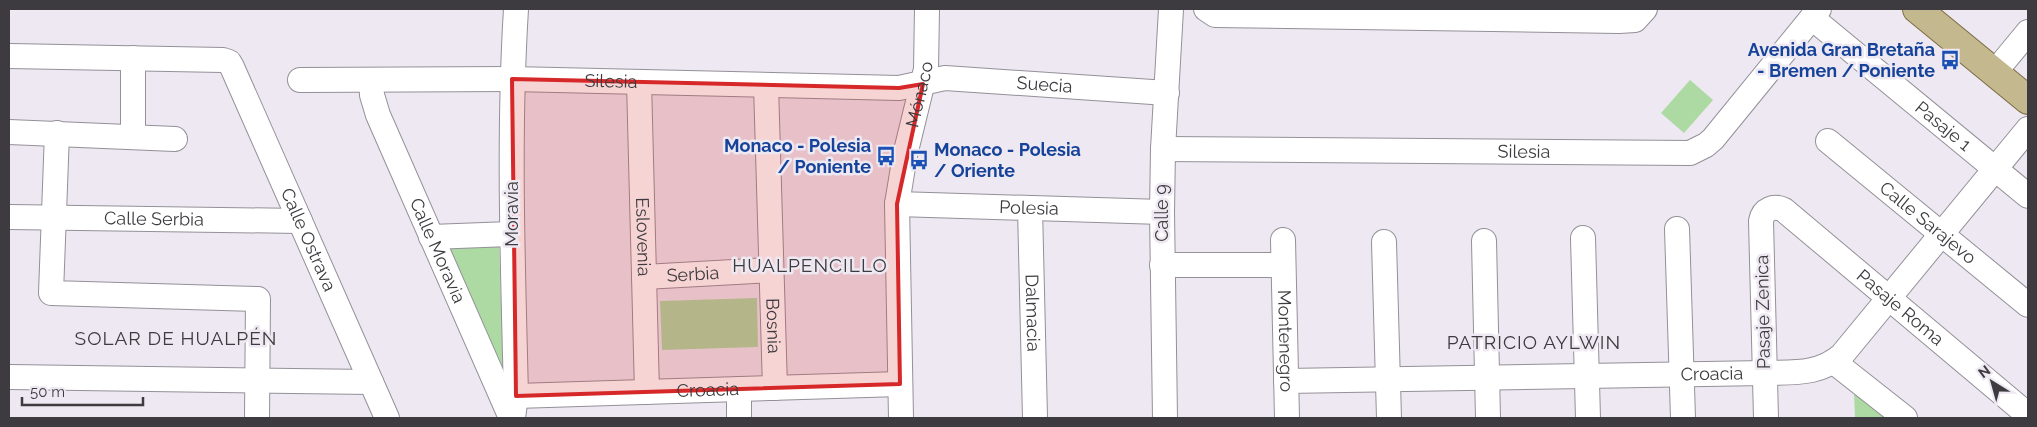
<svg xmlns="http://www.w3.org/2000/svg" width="2037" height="427" viewBox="0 0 2037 427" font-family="Raleway,sans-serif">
<rect width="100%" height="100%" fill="#ede8f1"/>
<g fill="#acdaa2">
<path d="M1690,80L1713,100L1684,133L1661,113Z"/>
<path d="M499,240L503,368L444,241Z"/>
<path d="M757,298L758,347L662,350L660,301Z"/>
<path d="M1854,392L1887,418H1855Z"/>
</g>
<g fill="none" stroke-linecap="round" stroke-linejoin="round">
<defs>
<g id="minor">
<path d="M1206,9L1215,15L1619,21L1635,20L1645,9"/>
<path id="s1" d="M1812,18L2028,196"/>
<path id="s2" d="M9,56L223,60L229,62L232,67L387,418"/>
<path d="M133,58V137"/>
<path d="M1995,72L2028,32"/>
<path id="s3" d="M300,80L512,79L899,88L945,78L1167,93"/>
<path id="s4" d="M371,80L372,95L378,115L511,418"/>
<path id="s5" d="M639,82L647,392"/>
<path id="s6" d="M766,85L775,388"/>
<path d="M9,132L175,139"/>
<path d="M57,133L51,293L258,299L257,418"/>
<path id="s7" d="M1828,141L2028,305"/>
<path id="s8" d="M1163,149L1690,153L1706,145L1713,139L1819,9"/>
<path id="s9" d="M897,204L1162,212"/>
<path id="s10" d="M1030,208L1035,418"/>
<path id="s11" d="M9,217L300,221"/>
<path d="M1677,229L1683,418"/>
<path d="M431,237L512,234"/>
<path d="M1583,238L1588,418"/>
<path id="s12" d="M1283,240L1287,418"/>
<path d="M1484,241L1488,418"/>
<path d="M1384,242L1389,418"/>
<path d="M1162,265H1283"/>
<path id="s13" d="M644,277L771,270"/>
<path d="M1834,362L1905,418"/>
<path d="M9,377L371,382"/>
<path id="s14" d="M1286,381L1765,373C1793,372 1819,375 1842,355L2028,129"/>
<path d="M739,389V418"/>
<path id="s15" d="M516,396L900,384"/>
<path d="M513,418L516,396C513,267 508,138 516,9"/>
<path id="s16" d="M901,418L897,204L905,155L926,69L927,9"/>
<path d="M1165,418L1162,212L1163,149L1171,9"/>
<path id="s17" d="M1766,418L1761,221C1763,209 1774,205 1784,210L2028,415"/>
</g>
<path id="major" d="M1917,9L2028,100"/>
</defs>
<use href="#minor" stroke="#949098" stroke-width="26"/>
<use href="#major" stroke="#7b6d43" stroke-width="30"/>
<use href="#minor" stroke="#fff" stroke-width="24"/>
<use href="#major" stroke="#c4b88f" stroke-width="28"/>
</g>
<path fill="#d62828" fill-opacity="0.2" stroke="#d62828" stroke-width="4" stroke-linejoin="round" d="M512,79L899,88L923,84L897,204L900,384L516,396Z"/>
<defs>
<symbol id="bus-bare" viewBox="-9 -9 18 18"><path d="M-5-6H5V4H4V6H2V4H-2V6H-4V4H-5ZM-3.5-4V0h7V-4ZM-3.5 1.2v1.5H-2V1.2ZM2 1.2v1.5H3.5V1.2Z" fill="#1a4fb4" stroke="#ede8f1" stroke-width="2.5" paint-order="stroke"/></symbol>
</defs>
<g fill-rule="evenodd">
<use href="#bus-bare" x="1936" y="46" width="28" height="28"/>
<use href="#bus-bare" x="872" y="142" width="28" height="28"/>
<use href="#bus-bare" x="905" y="146" width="28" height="28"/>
</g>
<g text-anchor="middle" stroke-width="5" stroke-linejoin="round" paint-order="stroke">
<g font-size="18" font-weight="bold" fill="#164399" stroke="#ede8f1" text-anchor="end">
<text x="1935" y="56">Avenida Gran Bretaña<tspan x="1935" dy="21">- Bremen / Poniente</tspan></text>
<text x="871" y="152">Monaco - Polesia<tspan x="871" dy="21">/ Poniente</tspan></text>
<text x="934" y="156" text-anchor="start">Monaco - Polesia<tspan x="934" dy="21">/ Oriente</tspan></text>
</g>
<g font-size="18" fill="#3d3b3f" stroke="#ede8f1">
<text dy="6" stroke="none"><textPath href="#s3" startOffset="311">Silesia</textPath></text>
<text dy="6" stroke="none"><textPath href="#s3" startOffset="746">Suecia</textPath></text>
<text dy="6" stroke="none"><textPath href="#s16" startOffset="326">Mónaco</textPath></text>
<text dy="6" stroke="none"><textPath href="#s1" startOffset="170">Pasaje 1</textPath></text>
<text dy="6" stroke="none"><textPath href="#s8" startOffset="361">Silesia</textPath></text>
<text dy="6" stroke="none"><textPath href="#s9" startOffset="132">Polesia</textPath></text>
<text transform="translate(1162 213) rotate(-90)" y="6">Calle 9</text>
<text transform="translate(512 214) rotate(-90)" y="6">Moravia</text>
<text dy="6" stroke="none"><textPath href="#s11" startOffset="145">Calle Serbia</textPath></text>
<text dy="6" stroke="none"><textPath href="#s7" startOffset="129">Calle Sarajevo</textPath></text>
<text dy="6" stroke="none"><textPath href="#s5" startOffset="155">Eslovenia</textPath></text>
<text dy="6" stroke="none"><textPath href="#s2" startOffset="415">Calle Ostrava</textPath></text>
<text dy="6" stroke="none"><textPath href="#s4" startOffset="184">Calle Moravia</textPath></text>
<text dy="6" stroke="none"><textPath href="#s13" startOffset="49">Serbia</textPath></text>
<text dy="6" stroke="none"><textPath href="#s17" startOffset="379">Pasaje Roma</textPath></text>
<text transform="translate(1763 312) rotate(-91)" y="6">Pasaje Zenica</text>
<text dy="6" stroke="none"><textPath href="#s10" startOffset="105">Dalmacia</textPath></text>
<text dy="6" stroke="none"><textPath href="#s6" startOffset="241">Bosnia</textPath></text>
<text dy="6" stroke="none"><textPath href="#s12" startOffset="101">Montenegro</textPath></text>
<text dy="6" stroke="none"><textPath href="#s14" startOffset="426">Croacia</textPath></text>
<text dy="6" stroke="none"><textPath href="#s15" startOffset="192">Croacia</textPath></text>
</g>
<g font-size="19" letter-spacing="1" fill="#3d3b3f" stroke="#ede8f1">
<text x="810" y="272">HUALPENCILLO</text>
<text x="176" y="345">SOLAR DE HUALPÉN</text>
<text x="1534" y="349">PATRICIO AYLWIN</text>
</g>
</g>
<rect width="2037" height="427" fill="none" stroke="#3d3b3f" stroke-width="20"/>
<g transform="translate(1992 382) rotate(323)" stroke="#ede8f1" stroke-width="4" paint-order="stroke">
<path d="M0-4L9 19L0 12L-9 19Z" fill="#3d3b3f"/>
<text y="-8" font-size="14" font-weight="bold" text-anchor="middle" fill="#3d3b3f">N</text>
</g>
<path d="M22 397v8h121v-8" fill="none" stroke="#3d3b3f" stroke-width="2.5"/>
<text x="30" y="397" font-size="15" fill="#3d3b3f" stroke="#ede8f1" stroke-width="4" paint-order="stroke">50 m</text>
</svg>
